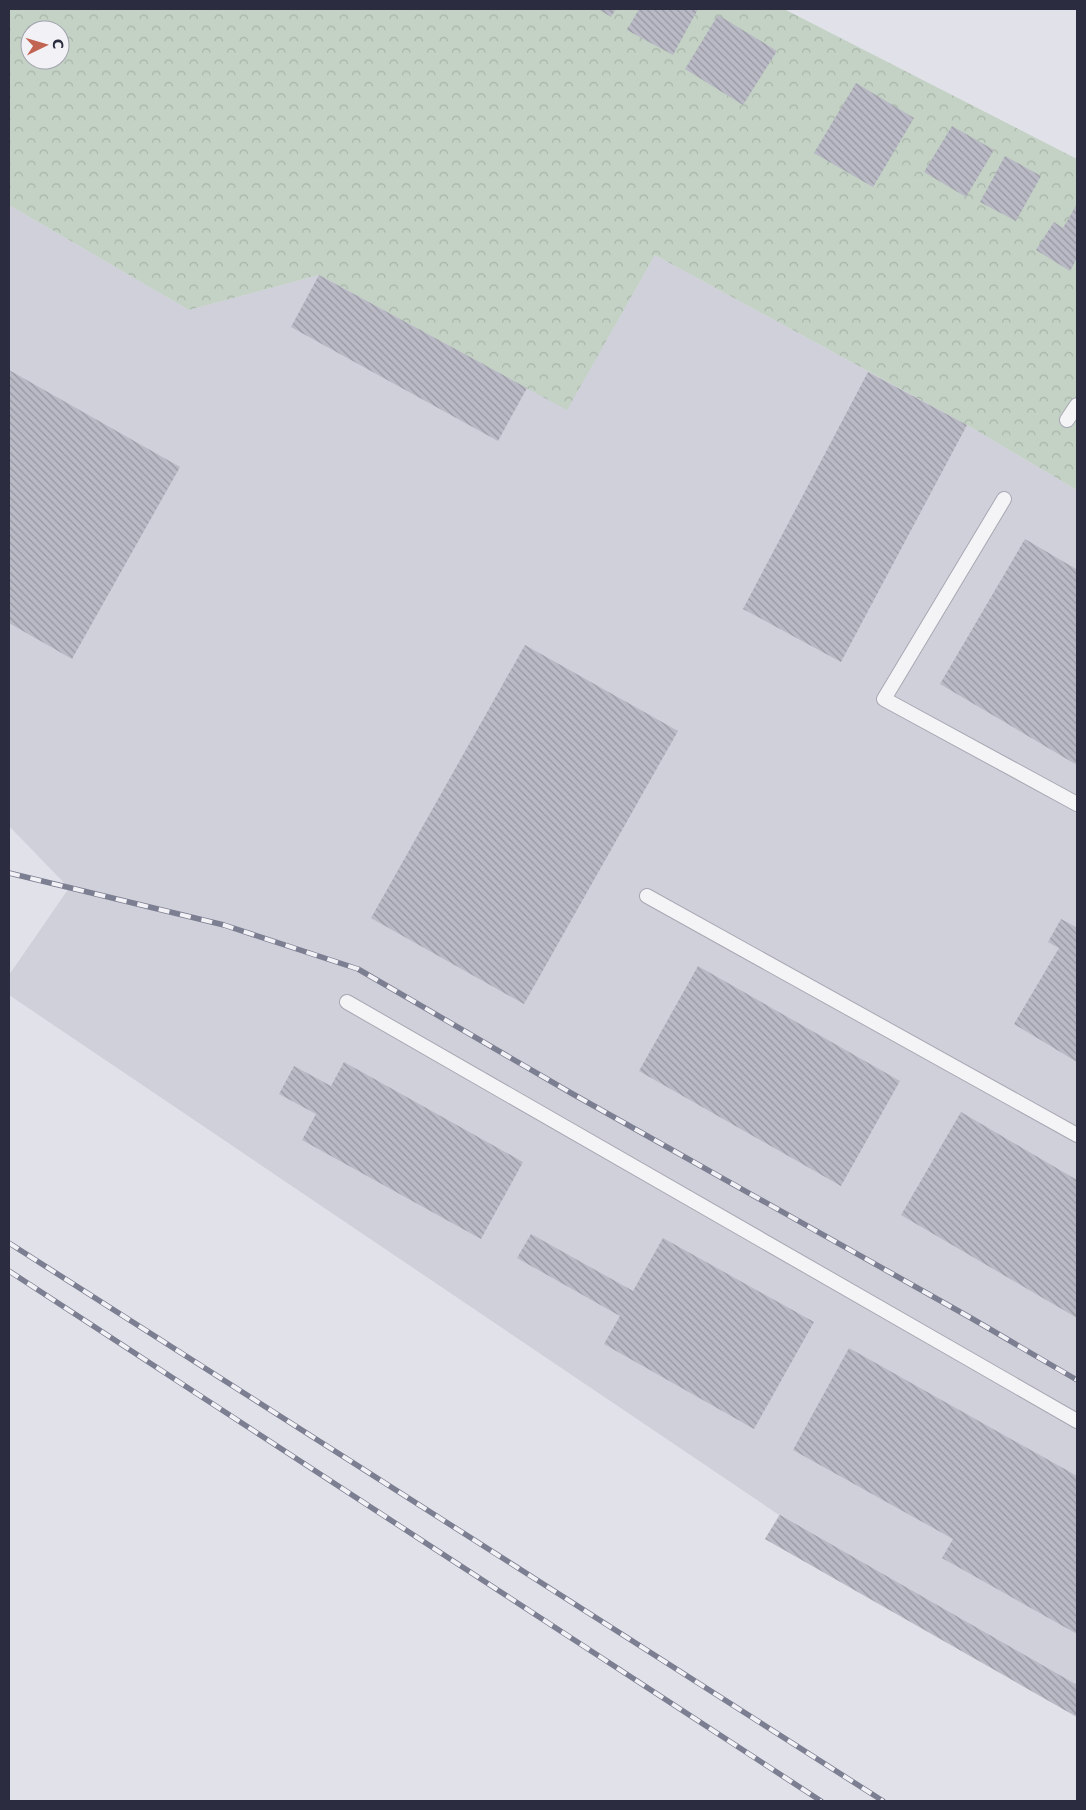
<svg xmlns="http://www.w3.org/2000/svg" width="1086" height="1810" viewBox="0 0 1086 1810" font-family="'DejaVu Sans',sans-serif">
<defs>
<pattern id="forest-crowns" width="20" height="18" patternUnits="userSpaceOnUse" patternTransform="scale(1.25)"><rect width="20" height="18" fill="#c3d2c4"/><path d="M2 6a3 3 0 1 1 6 0M12 15a3 3 0 1 1 6 0" fill="none" stroke="#a8b4a9"/></pattern>
<pattern id="building-back-hatch" width="6" height="6" patternUnits="userSpaceOnUse" patternTransform="scale(1.25)"><rect width="6" height="6" fill="#b9bac5"/><path d="M-1 5l2 2M0 0l6 6M5-1l2 2" fill="none" stroke="#9797a1"/></pattern>
</defs>
<rect width="100%" height="100%" fill="#e1e2e9"/>
<path fill="#d0d0da" d="M9,205L189,310L319,275L567,409L655,255L967,425L1077,490V1717L765,1539L779,1515L9,995V975L69,888L9,826Z"/>
<path fill="url(#forest-crowns)" fill-rule="evenodd" d="M9,9H784L1077,159V490L967,425L655,255L567,410L319,275L189,310L9,205ZM30,30H60V60H30Z"/>
<g fill="url(#building-back-hatch)">
<path d="M598,9H616L611,17Z"/>
<path d="M639,9H698L673,55L627,30Z"/>
<path d="M718,15L777,51L743,105L685,69Z"/>
<path d="M856,83L914,118L873,187L814,153Z"/>
<path d="M952,126L994,150L966,197L924,172Z"/>
<path d="M1005,156L1041,176L1016,221L980,202Z"/>
<path d="M1077,204V258L1070,271L1036,250L1054,222L1063,228Z"/>
<path d="M319,275L527,388L498,441L291,327Z"/>
<path d="M9,370L180,467L72,659L9,623Z"/>
<path d="M868,372L967,425L841,662L743,609Z"/>
<path d="M1025,539L1076,569L1077,567V765L940,684Z"/>
<path d="M525,645L678,731L524,1004L371,918Z"/>
<path d="M1061,919L1076,927L1077,925V1062L1014,1024L1059,948L1048,942Z"/>
<path d="M698,966L900,1081L841,1186L639,1071Z"/>
<path d="M344,1062L523,1162L481,1239L302,1140L316,1114L279,1094L294,1066L331,1086Z"/>
<path d="M961,1112L1077,1180V1318L901,1215Z"/>
<path d="M531,1234L633,1291L663,1238L814,1322L754,1429L604,1344L620,1316L517,1258Z"/>
<path d="M849,1348L1077,1476V1634L942,1558L953,1539L793,1450Z"/>
<path d="M780,1515L1077,1685V1717L765,1539Z"/>
</g>
<g fill="none" stroke-linecap="round" stroke-linejoin="round">
<defs>
<g id="service">
<path d="M1067,420L1077,405"/>
<path d="M1004,499L884,699L1077,804"/>
<path d="M647,896L1077,1135"/>
<path d="M347,1002L1077,1421"/>
</g>
</defs>
<use href="#service" stroke="#a7a8b3" stroke-width="16"/>
<use href="#service" stroke="#f4f4f7" stroke-width="14"/>
<defs>
<g id="rail">
<path d="M9,873L224,925L358,969L571,1093L971,1318L1077,1380"/>
<path d="M9,1243L883,1801"/>
<path d="M9,1271L821,1801"/>
</g>
</defs>
<use href="#rail" stroke="#7c7e91" stroke-width="5.5"/>
<use href="#rail" stroke="#f1f1f6" stroke-width="4" stroke-dasharray="11" stroke-linecap="butt"/>
</g>
<rect width="1086" height="1810" fill="none" stroke="#2b2c3f" stroke-width="20"/>
<g transform="translate(45 45) rotate(85)"><circle r="24" fill="#f1f1f6" stroke="#a2a2ad"/>
<path d="M0-4L9 19L0 12L-9 19Z" fill="#c26452"/>
<text y="-8" font-size="14" font-weight="bold" text-anchor="middle" fill="#2b2c3f">С</text>
</g>
</svg>
